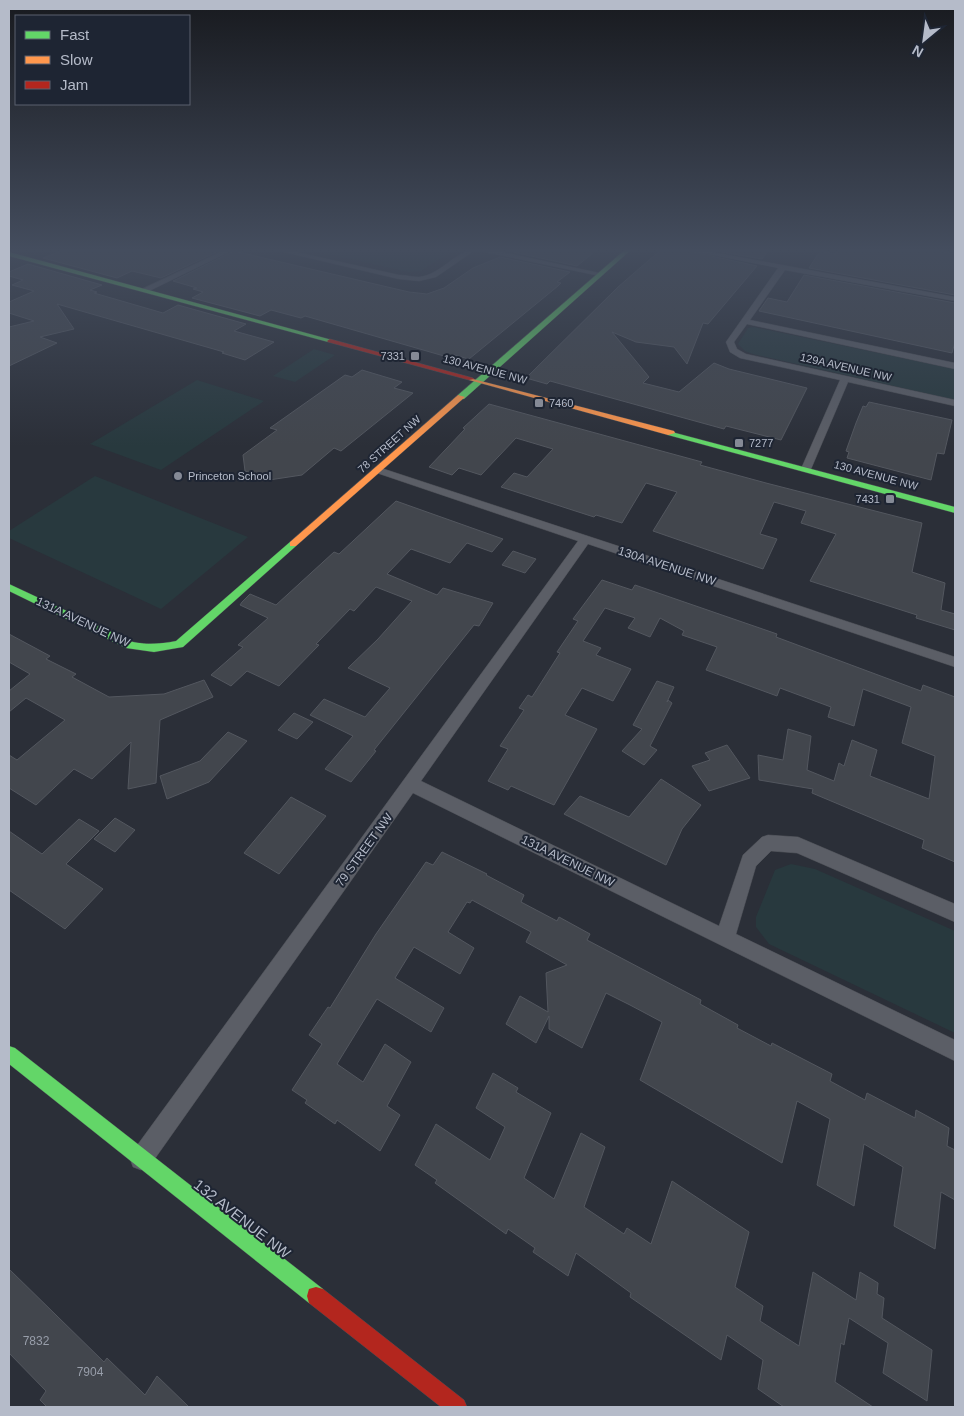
<svg xmlns="http://www.w3.org/2000/svg" width="964" height="1416" viewBox="0 0 964 1416" font-family="Arial,sans-serif">
<rect width="100%" height="100%" fill="#2b2f38"/>
<g fill="#28393e">
<path d="M300,248H457L421,271L409,272Z"/>
<path d="M753,327L955,369V400L753,354L745,351L738,344L748,328Z"/>
<path d="M314,349L335,355L295,382L273,376Z"/>
<path d="M197,380L264,401L161,470L90,444Z"/>
<path d="M95,476L248,537L161,609L9,538V531Z"/>
<path d="M791,864L815,869L955,931V1033L769,944L756,927V917L775,870Z"/>
</g>
<g fill="#42464d" stroke="#53575f">
<path d="M69,248H219L223,249L161,278L132,271L117,278L43,258Z"/>
<path d="M513,248H599L577,266L508,251Z"/>
<path d="M663,248H675L757,266L708,324L703,323L687,364L674,347L636,342L612,332L649,377L643,383L679,392L714,363L729,369L807,388L781,440L726,426L724,429L550,381L547,384L526,378L618,287Z"/>
<path d="M699,248H771L762,259Z"/>
<path d="M840,248H872L888,250L889,248H925L955,254V295L809,268L820,251L836,254Z"/>
<path d="M234,251L409,292L427,294L444,288L473,268L500,257L570,272L557,282L561,283L558,286L469,359L454,355L452,357L444,356L305,316L301,318L271,310L260,316L192,298L203,292L193,289L197,288L173,281Z"/>
<path d="M28,264L102,285L90,290L97,292L94,293L163,313L178,305L246,324L234,331L274,342L245,360L222,353L224,352L57,304L74,329L40,337L57,343L9,366V327L34,321L9,313V302L34,291L12,285L23,280L9,276V272Z"/>
<path d="M804,275L955,303V342L952,353L759,311L768,298L787,302Z"/>
<path d="M362,370L402,382L394,388L413,393L341,451L334,448L302,475L269,480L245,471L243,455L277,430L270,428L345,375L352,377Z"/>
<path d="M869,402L952,420L944,454L937,453L931,480L847,458L849,452L846,451L856,423L863,406L866,407Z"/>
<path d="M489,404L702,462L700,465L766,483L922,523L912,572L945,583L941,610L955,614V630L916,618L917,615L810,581L836,534L801,523L806,511L774,502L760,534L777,539L763,569L653,531L677,492L646,483L622,523L596,515L594,517L501,487L514,473L527,477L553,449L516,438L481,475L459,468L452,475L429,467L465,429L463,428Z"/>
<path d="M396,501L503,539L492,552L467,543L450,563L411,549L387,574L437,595L443,588L493,603L479,626L474,625L374,750L376,751L351,782L325,769L353,736L310,715L324,699L365,717L390,688L348,668L378,639L412,601L376,587L354,611L350,609L316,644L319,645L279,686L247,671L231,686L211,675L243,647L238,645L268,618L240,605L242,602L250,594L276,605L334,552L339,554Z"/>
<path d="M513,551L536,559L525,573L502,565Z"/>
<path d="M602,580L632,590L635,585L777,634L776,637L921,691L923,685L955,697V862L922,848L924,840L812,793L813,789L759,780L758,755L783,760L788,729L811,736L807,770L834,781L839,763L844,766L852,740L877,750L870,776L929,799L935,756L902,743L911,707L863,689L854,726L828,717L831,707L780,688L777,696L706,670L717,647L682,635L684,631L660,618L650,637L628,628L635,618L605,608L583,641L601,648L596,655L631,669L613,701L582,688L565,715L597,729L554,805L511,786L508,790L488,781L508,749L500,746L524,710L519,708L528,695L532,697L560,653L557,652L578,621L573,619Z"/>
<path d="M9,634L50,656L46,659L76,674L72,677L109,697L164,694L204,680L213,697L160,720L156,783L128,789L131,742L92,779L74,769L36,805L9,788V755L17,760L65,720L26,698L9,712V691L30,674L9,662Z"/>
<path d="M657,681L674,687L667,702L668,700L672,703L650,746L657,750L644,765L622,751L642,729L633,725Z"/>
<path d="M294,713L313,722L297,739L278,730Z"/>
<path d="M228,732L247,741L209,782L167,799L160,776L200,761Z"/>
<path d="M727,745L750,778L709,791L692,766L710,760L705,753Z"/>
<path d="M661,779L701,805L682,829L666,865L564,814L580,796L629,817Z"/>
<path d="M291,797L326,816L279,874L244,853Z"/>
<path d="M115,818L135,830L115,852L94,839Z"/>
<path d="M79,819L99,831L66,864L103,889L65,929L9,890V831L42,854Z"/>
<path d="M442,852L487,874L486,875L524,895L521,902L557,921L559,917L590,934L587,940L701,1000L700,1004L738,1025L737,1028L771,1046L772,1043L832,1074L830,1081L865,1100L867,1093L915,1118L916,1110L949,1128L947,1146L955,1150V1200L941,1192L935,1249L894,1226L903,1167L864,1144L854,1206L817,1185L830,1119L797,1101L782,1163L640,1080L662,1022L630,1005L606,993L582,1048L549,1029V1016L536,1043L506,1024L520,996L548,1012L546,973L567,965L526,942L531,932L472,900L470,903L467,902L448,932L474,948L460,974L414,947L395,978L444,1008L431,1032L377,999L337,1064L363,1082L385,1044L411,1062L387,1106L400,1115L380,1151L337,1120L335,1124L305,1103L307,1100L292,1090L322,1044L309,1035L328,1007L330,1008L376,934L426,862L433,865Z"/>
<path d="M493,1073L518,1088L516,1092L551,1113L524,1178L554,1199L581,1133L605,1147L584,1207L624,1234L627,1228L651,1244L672,1181L749,1232L735,1287L763,1306L760,1321L799,1346L813,1272L856,1300L860,1272L878,1283L877,1294L884,1298L882,1318L932,1350L927,1401L883,1373L888,1343L849,1318L844,1345L841,1343L835,1382L873,1407H784L758,1389L763,1360L727,1335L721,1360L630,1297L631,1293L576,1253L568,1276L533,1252L535,1248L508,1229L506,1234L435,1183L437,1180L415,1165L436,1124L490,1160L505,1127L476,1108Z"/>
<path d="M9,1269L104,1362L107,1358L145,1395L157,1376L189,1407H47L40,1400L46,1391L9,1353Z"/>
</g>
<g fill="none" stroke-linecap="round" stroke-linejoin="round">
<defs>
<g id="street">
<path d="M229,248H237L147,292L140,290Z"/>
<path d="M267,248H278L399,275C405,275 413,277 419,277C444,274 455,248 483,248L604,274L600,276L475,250L436,277L419,281L399,279Z"/>
<path d="M677,248H690L955,297V301L785,270L750,320L955,363V369L747,324L734,342L737,349L746,354L955,400V406L848,382L811,469L810,471H802L801,469L840,380L740,358L730,352L726,342L778,268Z"/>
<path d="M378,467L955,657V667L588,544L421,781L719,926L743,855L762,837L768,835L798,837L955,904V922L797,853L771,851L756,866L736,934L955,1040V1061L413,793L149,1167L141,1170L133,1167L130,1159L133,1151L578,541L374,472L373,470Z"/>
</g>
<g id="fast">
<path d="M627,248H633L464,399H458V395Z"/>
<path d="M9,252L332,340L333,341L328,342L9,256Z"/>
<path d="M668,431L955,507V513L668,435Z"/>
<path d="M293,541L296,542V546L183,647L154,652L126,648L9,591V584L133,642C147,645 161,644 176,641L290,542Z"/>
<path d="M9,1046L15,1048L323,1289L325,1296L323,1303L316,1305L309,1303L9,1064Z"/>
</g>
<g id="slow">
<path d="M469,378L674,431L675,433L668,435L469,380Z"/>
<path d="M458,395L465,397L296,546H290V542Z"/>
</g>
<g id="jam">
<path d="M330,339L473,378L474,379L469,380L328,342L327,341Z"/>
<path d="M316,1287L323,1289L464,1400L467,1407H441L309,1303L307,1296L309,1289Z"/>
</g>
</defs>
<use href="#street" stroke="#474a51" stroke-width="1"/>
<use href="#fast" stroke="#474a51" stroke-width="1"/>
<use href="#slow" stroke="#474a51" stroke-width="1"/>
<use href="#jam" stroke="#474a51" stroke-width="1"/>
<use href="#street" fill="#5b5e66" fill-rule="evenodd"/>
<use href="#fast" fill="#63d668" fill-rule="evenodd"/>
<use href="#slow" fill="#ff974d" fill-rule="evenodd"/>
<use href="#jam" fill="#b3261e" fill-rule="evenodd"/>
</g>
<linearGradient id="sky" x2="0" y2="1"><stop stop-color="#181a1f"/><stop offset="0.56" stop-color="#444d5e"/><stop offset="1" stop-color="#444d5e" stop-opacity="0"/></linearGradient>
<rect width="964" height="446" fill="url(#sky)"/>
<g fill="#858a96" stroke="#1e2533" stroke-width="2">
<rect x="410" y="351" width="10" height="10" rx="2.5"/>
<rect x="534" y="398" width="10" height="10" rx="2.5"/>
<rect x="734" y="438" width="10" height="10" rx="2.5"/>
<circle cx="178" cy="476" r="5"/>
<rect x="885" y="494" width="10" height="10" rx="2.5"/>
</g>
<g text-anchor="middle" stroke-width="4" stroke-linejoin="round" paint-order="stroke">
<g font-size="11" fill="#b5bbc9" stroke="#1e2533" text-anchor="start">
<text x="405" y="360" text-anchor="end">7331</text>
<text x="549" y="407">7460</text>
<text x="749" y="447">7277</text>
<text x="188" y="480">Princeton School</text>
<text x="880" y="503" text-anchor="end">7431</text>
</g>
<g font-size="11" fill="#b5bbc9" stroke="#1e2533">
<text transform="translate(846 367) rotate(13)" y="4">129A AVENUE NW</text>
<text transform="translate(485 369) rotate(15)" y="4">130 AVENUE NW</text>
<text transform="translate(389 444) rotate(-42)" y="4">78 STREET NW</text>
<text transform="translate(876 475) rotate(15)" y="4">130 AVENUE NW</text>
</g>
<g font-size="12" fill="#b5bbc9" stroke="#1e2533">
<text transform="translate(667 566) rotate(18)" y="4">130A AVENUE NW</text>
<text transform="translate(83 622) rotate(25)" y="4">131A AVENUE NW</text>
<text transform="translate(364 850) rotate(-54)" y="4">79 STREET NW</text>
<text transform="translate(568 861) rotate(26)" y="4">131A AVENUE NW</text>
</g>
<g font-size="12" fill="#989eaa">
<text x="36" y="1345">7832</text>
<text x="90" y="1376">7904</text>
</g>
<g font-size="15" fill="#b5bbc9" stroke="#1e2533">
<text transform="translate(242 1219) rotate(38)" y="5">132 AVENUE NW</text>
</g>
</g>
<rect width="964" height="1416" fill="none" stroke="#b5bbc9" stroke-width="20"/>
<rect x="15" y="15" width="175" height="90" fill="#1e2533" stroke="#5a616f"/>
<rect x="25" y="31" width="25" height="8" fill="#63d668" stroke="#5a616f"/>
<text x="60" y="40" font-size="15" fill="#b5bbc9">Fast</text>
<rect x="25" y="56" width="25" height="8" fill="#ff974d" stroke="#5a616f"/>
<text x="60" y="65" font-size="15" fill="#b5bbc9">Slow</text>
<rect x="25" y="81" width="25" height="8" fill="#b3261e" stroke="#5a616f"/>
<text x="60" y="90" font-size="15" fill="#b5bbc9">Jam</text>
<g transform="translate(924 40) rotate(209)" stroke="#1e2533" stroke-width="4" paint-order="stroke">
<path d="M0-4L9 19L0 12L-9 19Z" fill="#b5bbc9"/>
<text y="-8" font-size="14" font-weight="bold" text-anchor="middle" fill="#b5bbc9">N</text>
</g>
</svg>
